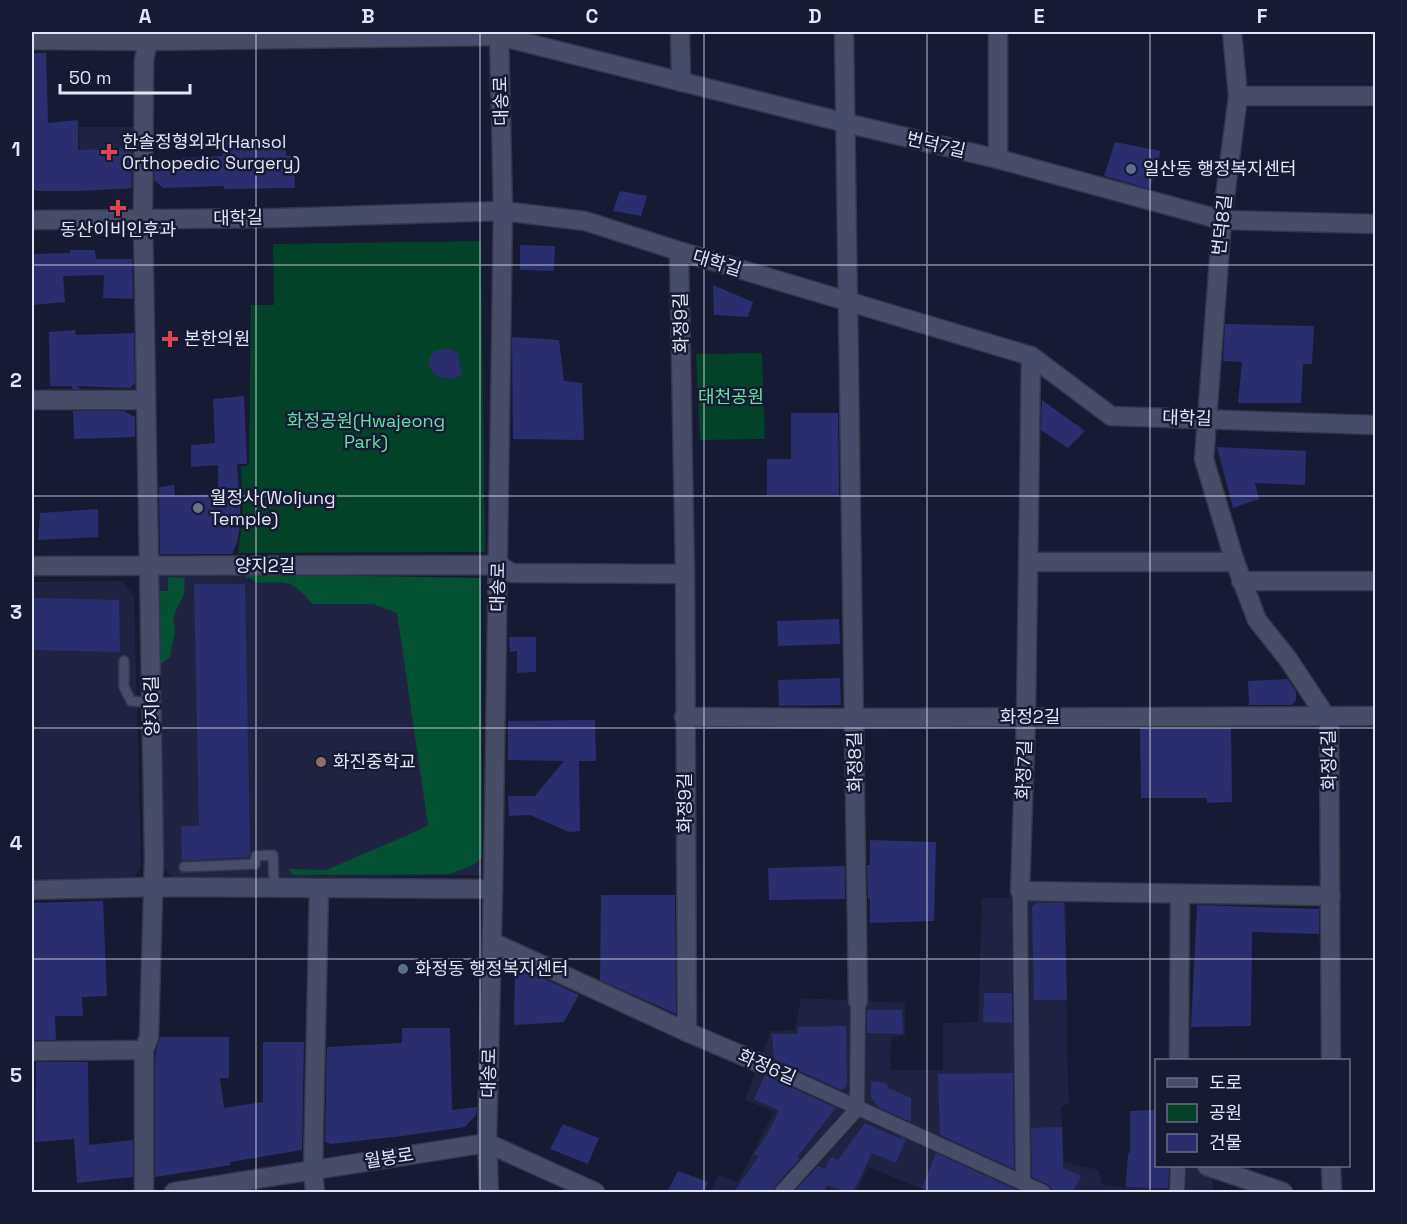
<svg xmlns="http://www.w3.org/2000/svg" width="1407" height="1224" viewBox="0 0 1407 1224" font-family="'Space Grotesk','Noto Sans KR',sans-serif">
<rect width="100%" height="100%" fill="#161a32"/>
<g fill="#1f2341">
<path d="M79,127H138L141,178L131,189L80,191Z"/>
<path d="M166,572L481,578L482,875L175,879L162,866L156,581Z"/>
<path d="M122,581L134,596L141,866L134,878L32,879V582Z"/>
<path d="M1066,896L1067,1051L1069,1104L1061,1106L1064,1162L1099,1170L1102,1184L1125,1188L1128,1152L1156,1154V1166H1199L1212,1172L1213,1192H929L869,1167L856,1192H838L829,1189L827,1192H710L719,1175L738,1182L774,1112L745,1100L771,1031L795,1030L801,998L905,1003V1036L891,1037L890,1070H943V1023L978,1022L982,898Z"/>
</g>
<g fill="#024228">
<path d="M481,241L485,552L238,553L243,519L241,467L249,465L251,305H274L273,244Z"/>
<path d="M762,353L765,439L700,440L696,354Z"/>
</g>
<g fill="#015132">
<path d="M247,574L481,578L482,857L475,864L450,874L293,875L288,869L326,870L417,831L428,825L397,613L373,604H312C292,579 287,582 256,583L252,579L245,577Z"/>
<path d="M168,577L185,578L184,594L173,617L175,630L170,657L158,666L156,591H168Z"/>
</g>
<g fill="#2a2e6e">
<path d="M32,53H46L48,123L78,120V150L132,148L131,188L79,191H36V190H32Z"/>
<path d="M285,138L286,156H294L295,188L224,189V186L163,188L154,180L155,159L223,156L222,139Z"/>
<path d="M1115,142L1161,151L1150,189L1104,176Z"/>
<path d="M620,191L647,196L641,216L613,211Z"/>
<path d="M520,245L555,246L554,271L520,270Z"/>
<path d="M70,250H95L96,259H132L133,299L103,298L104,275L63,276L65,302L32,305V254L70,253Z"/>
<path d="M713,285L753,302L748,317L714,315Z"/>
<path d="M1225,324L1314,326L1312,364H1303L1301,403H1238L1242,362L1223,361Z"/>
<path d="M75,330L76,335L134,333L135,383L130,388L76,386L81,389H72V386H50L49,332Z"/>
<path d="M512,337L559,340L564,381L582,383L584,440L513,439Z"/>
<path d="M446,348L457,352L462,376L449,379L437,376L430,368L429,361L433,352Z"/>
<path d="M244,396L247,464H237L241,519L237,543L232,554H160L159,487L174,485L175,496L218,494V465L191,467V445L215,443L213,399Z"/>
<path d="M1042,400L1085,431L1068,448L1041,430Z"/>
<path d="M73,411H124L135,417V437L74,439Z"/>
<path d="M791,413H838L839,495H767V459H791Z"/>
<path d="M1217,447L1306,451L1305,485L1255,483L1259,499L1233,508Z"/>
<path d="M98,509V537L38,540L40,513Z"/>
<path d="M194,584H245L250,853L249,857L182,861L181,826H199Z"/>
<path d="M32,598L119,600L120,652L32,650Z"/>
<path d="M839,619L840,644L778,646L777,621Z"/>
<path d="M509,637H536V672L517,673V651L510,652Z"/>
<path d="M840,678L841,705L779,706L778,680Z"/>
<path d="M1288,679L1296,692V700L1292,705H1249L1248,681Z"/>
<path d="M595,720L596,761H579L580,831L569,832L530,815L509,816L508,796H535L564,761L508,760V721Z"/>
<path d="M1140,728H1231L1232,802L1207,803V798H1141Z"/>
<path d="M870,840L936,842L934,921L870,923V899H868L867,865H870Z"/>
<path d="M845,866V899L769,900L768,868Z"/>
<path d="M601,895H675L676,1014L600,980Z"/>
<path d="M103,901L107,996L82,997L83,1016H55L56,1040H32V903Z"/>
<path d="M1036,903H1064L1067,1000H1034L1032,907Z"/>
<path d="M1197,905L1319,909V934L1252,932L1251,1026L1191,1027Z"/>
<path d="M515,965L579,995L564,1022L514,1025Z"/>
<path d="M984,993H1012V1023L983,1022Z"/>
<path d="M867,1010H902L903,1034L867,1033Z"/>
<path d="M846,1026L847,1086L841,1090L774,1059L772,1034H798L797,1027Z"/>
<path d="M402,1028H450L452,1110L477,1107L476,1115L465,1127L402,1136L331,1144L325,1142L327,1047L402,1043Z"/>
<path d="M160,1037H229V1078H220L224,1108L263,1102V1042H304L302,1150L230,1162L231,1165L155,1177V1064L156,1051Z"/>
<path d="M36,1062H88L89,1145L133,1140V1177L77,1183L74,1139L35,1142Z"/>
<path d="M1013,1073L1014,1169L940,1135L938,1074Z"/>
<path d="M765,1075L836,1108L797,1157L800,1158L775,1186L773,1192H734L759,1156L754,1154L768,1133L779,1111L754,1099Z"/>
<path d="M871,1081L887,1083L888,1088L911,1098V1122L878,1107L871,1097Z"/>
<path d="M1156,1110V1166H1169L1168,1188L1126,1187L1128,1155H1130V1111Z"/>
<path d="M865,1123L903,1140L900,1137L906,1139L896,1163L872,1153L853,1192H847L827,1185L824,1192H794L818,1166L825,1169L831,1157L838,1160Z"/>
<path d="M563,1124L599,1138L588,1164L550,1149Z"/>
<path d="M1062,1127L1063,1168L1081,1176L1073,1192H1052L1051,1187L1047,1184L1032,1177L1031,1128Z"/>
<path d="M936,1153L1019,1191L1022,1192H932L922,1188Z"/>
<path d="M678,1171L708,1182L704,1192H667Z"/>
</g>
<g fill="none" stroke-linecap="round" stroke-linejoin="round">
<defs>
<g id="service">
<path d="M124,661V687L131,701L152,703"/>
<path d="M184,867L255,864L256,856L273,855L274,888"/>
</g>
<g id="pedestrian">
<path d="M1020,891L1023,1183"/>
<path d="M762,1064L1043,1192"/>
<path d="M782,1192L857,1109L858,1001"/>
<path d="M1177,1192L1178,1166"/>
</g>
<g id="minor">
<path d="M680,32L681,82"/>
<path d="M844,32L858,1001"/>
<path d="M998,32V159"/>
<path d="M1232,32L1238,96L1222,220L1204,459L1235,562L1257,620L1288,659L1329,721L1331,1060"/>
<path d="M32,40L148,41L499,36L846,123L998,159L1222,220L1376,224"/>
<path d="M1238,96H1376"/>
<path d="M679,251L685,574L687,1032"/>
<path d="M1031,356L1026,717L1020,891L1331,896"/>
<path d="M32,400H146"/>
<path d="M1028,562H1235"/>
<path d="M32,566L499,565L512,573L685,574"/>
<path d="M1241,581H1376"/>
<path d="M684,717L854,718L1376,716"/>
<path d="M32,890L153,887L493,889"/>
<path d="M492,942L687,1032L762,1064"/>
<path d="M32,1051L144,1050"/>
<path d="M1179,1060L1180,894"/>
<path d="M1207,1166L1283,1192"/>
<path d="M1331,1166L1332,1192"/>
<path d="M144,1192V1050L149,1037L154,859L143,219L144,60L148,41V32"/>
<path d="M315,1192L313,1171L319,888"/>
</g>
<g id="tertiary">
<path d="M32,220L278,218L503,211L585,221L679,251L1031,356L1111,416L1376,425"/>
<path d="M174,1192L487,1143L595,1192"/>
<path d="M489,1192L487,1143L493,889L503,211L499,32"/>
</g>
</defs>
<use href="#service" stroke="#35364a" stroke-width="12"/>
<use href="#pedestrian" stroke="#35364a" stroke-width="16"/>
<use href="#minor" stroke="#35364a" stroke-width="21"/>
<use href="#tertiary" stroke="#35364a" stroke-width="21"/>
<use href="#service" stroke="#474c68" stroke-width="9"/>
<use href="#pedestrian" stroke="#474c68" stroke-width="14"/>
<use href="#minor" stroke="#474c68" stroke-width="18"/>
<use href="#tertiary" stroke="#474c68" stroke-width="18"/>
</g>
<path fill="none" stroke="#e2e6f7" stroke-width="1.5" stroke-opacity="0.55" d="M256,32V1192M480,32V1192M704,32V1192M927,32V1192M1150,32V1192M32,265H1376M32,496H1376M32,728H1376M32,959H1376"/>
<g fill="#e0444e" stroke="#161a32" stroke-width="2">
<path d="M106 143h6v6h6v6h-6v6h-6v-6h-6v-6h6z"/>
<path d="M115 199h6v6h6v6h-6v6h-6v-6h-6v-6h6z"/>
<path d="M167 330h6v6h6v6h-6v6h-6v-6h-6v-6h6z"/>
</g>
<g fill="#5c6f8a" stroke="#161a32" stroke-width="2">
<circle cx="1131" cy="169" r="6"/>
<circle cx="403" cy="969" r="6"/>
</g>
<circle fill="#6b7280" stroke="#161a32" stroke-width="2" cx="198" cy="508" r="6"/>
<circle fill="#8d6e63" stroke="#161a32" stroke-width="2" cx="321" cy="762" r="6"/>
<g text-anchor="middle" stroke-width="5" stroke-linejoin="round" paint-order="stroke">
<g font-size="18" fill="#e2e6f7" stroke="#161a32">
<text transform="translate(501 101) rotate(-91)" y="6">대송로</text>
<text transform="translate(936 145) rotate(13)" y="6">번덕7길</text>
<text transform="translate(238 218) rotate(-1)" y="6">대학길</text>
<text transform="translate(1222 225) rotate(-84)" y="6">번덕8길</text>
<text transform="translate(717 263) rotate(17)" y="6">대학길</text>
<text transform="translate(681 323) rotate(-91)" y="6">화정9길</text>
<text transform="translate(1187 418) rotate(2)" y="6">대학길</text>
<text x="265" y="572">양지2길</text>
<text transform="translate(498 587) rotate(-89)" y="6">대송로</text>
<text transform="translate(152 706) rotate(-91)" y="6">양지6길</text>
<text x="1030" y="723">화정2길</text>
<text transform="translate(1329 760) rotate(-91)" y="6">화정4길</text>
<text transform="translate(855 762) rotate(-91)" y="6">화정8길</text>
<text transform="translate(1024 770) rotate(-88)" y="6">화정7길</text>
<text transform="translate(685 803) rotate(-90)" y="6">화정9길</text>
<text transform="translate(767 1067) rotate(24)" y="6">화정6길</text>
<text transform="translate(489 1073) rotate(-89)" y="6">대송로</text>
<text transform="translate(389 1158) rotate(-9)" y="6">월봉로</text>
</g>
<g font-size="18" fill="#e2e6f7" stroke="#161a32" text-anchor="start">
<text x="122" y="148">한솔정형외과(Hansol<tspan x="122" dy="21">Orthopedic Surgery)</tspan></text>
<text x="1143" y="175">일산동 행정복지센터</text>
<text x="118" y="236" text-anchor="middle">동산이비인후과</text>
<text x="184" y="345">본한의원</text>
<text x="210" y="504">월정사(Woljung<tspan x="210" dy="21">Temple)</tspan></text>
<text x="333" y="768">화진중학교</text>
<text x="415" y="975">화정동 행정복지센터</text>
</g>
<g font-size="18" fill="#67e0a3" stroke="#161a32">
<text x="731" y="403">대천공원</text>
<text x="366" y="427">화정공원(Hwajeong<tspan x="366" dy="21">Park)</tspan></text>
</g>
</g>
<rect width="1407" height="1224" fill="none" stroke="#161a32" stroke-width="66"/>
<rect x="1155" y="1059" width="195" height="108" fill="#161a32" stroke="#686c81" stroke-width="1.5"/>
<rect x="1167" y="1078" width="30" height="9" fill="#474c68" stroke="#686c81" stroke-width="1.5"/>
<text x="1209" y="1089" font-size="18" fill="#e2e6f7">도로</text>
<rect x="1167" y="1104" width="30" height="18" fill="#024228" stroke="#686c81" stroke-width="1.5"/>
<text x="1209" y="1119" font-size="18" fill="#e2e6f7">공원</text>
<rect x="1167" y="1134" width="30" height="18" fill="#2a2e6e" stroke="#686c81" stroke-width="1.5"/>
<text x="1209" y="1149" font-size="18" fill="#e2e6f7">건물</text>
<path d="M60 84v9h130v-9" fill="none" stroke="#e2e6f7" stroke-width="3"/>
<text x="69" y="84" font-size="18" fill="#e2e6f7" stroke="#161a32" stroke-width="4.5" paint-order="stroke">50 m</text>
<rect x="33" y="33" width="1341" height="1158" fill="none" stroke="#e2e6f7" stroke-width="2"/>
<g font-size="20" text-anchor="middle" font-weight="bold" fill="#e2e6f7">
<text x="145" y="23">A</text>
<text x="368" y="23">B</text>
<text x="592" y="23">C</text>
<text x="815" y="23">D</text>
<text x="1039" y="23">E</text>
<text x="1262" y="23">F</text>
<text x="16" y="156">1</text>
<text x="16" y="387">2</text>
<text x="16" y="619">3</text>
<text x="16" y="850">4</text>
<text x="16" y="1082">5</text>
</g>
</svg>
